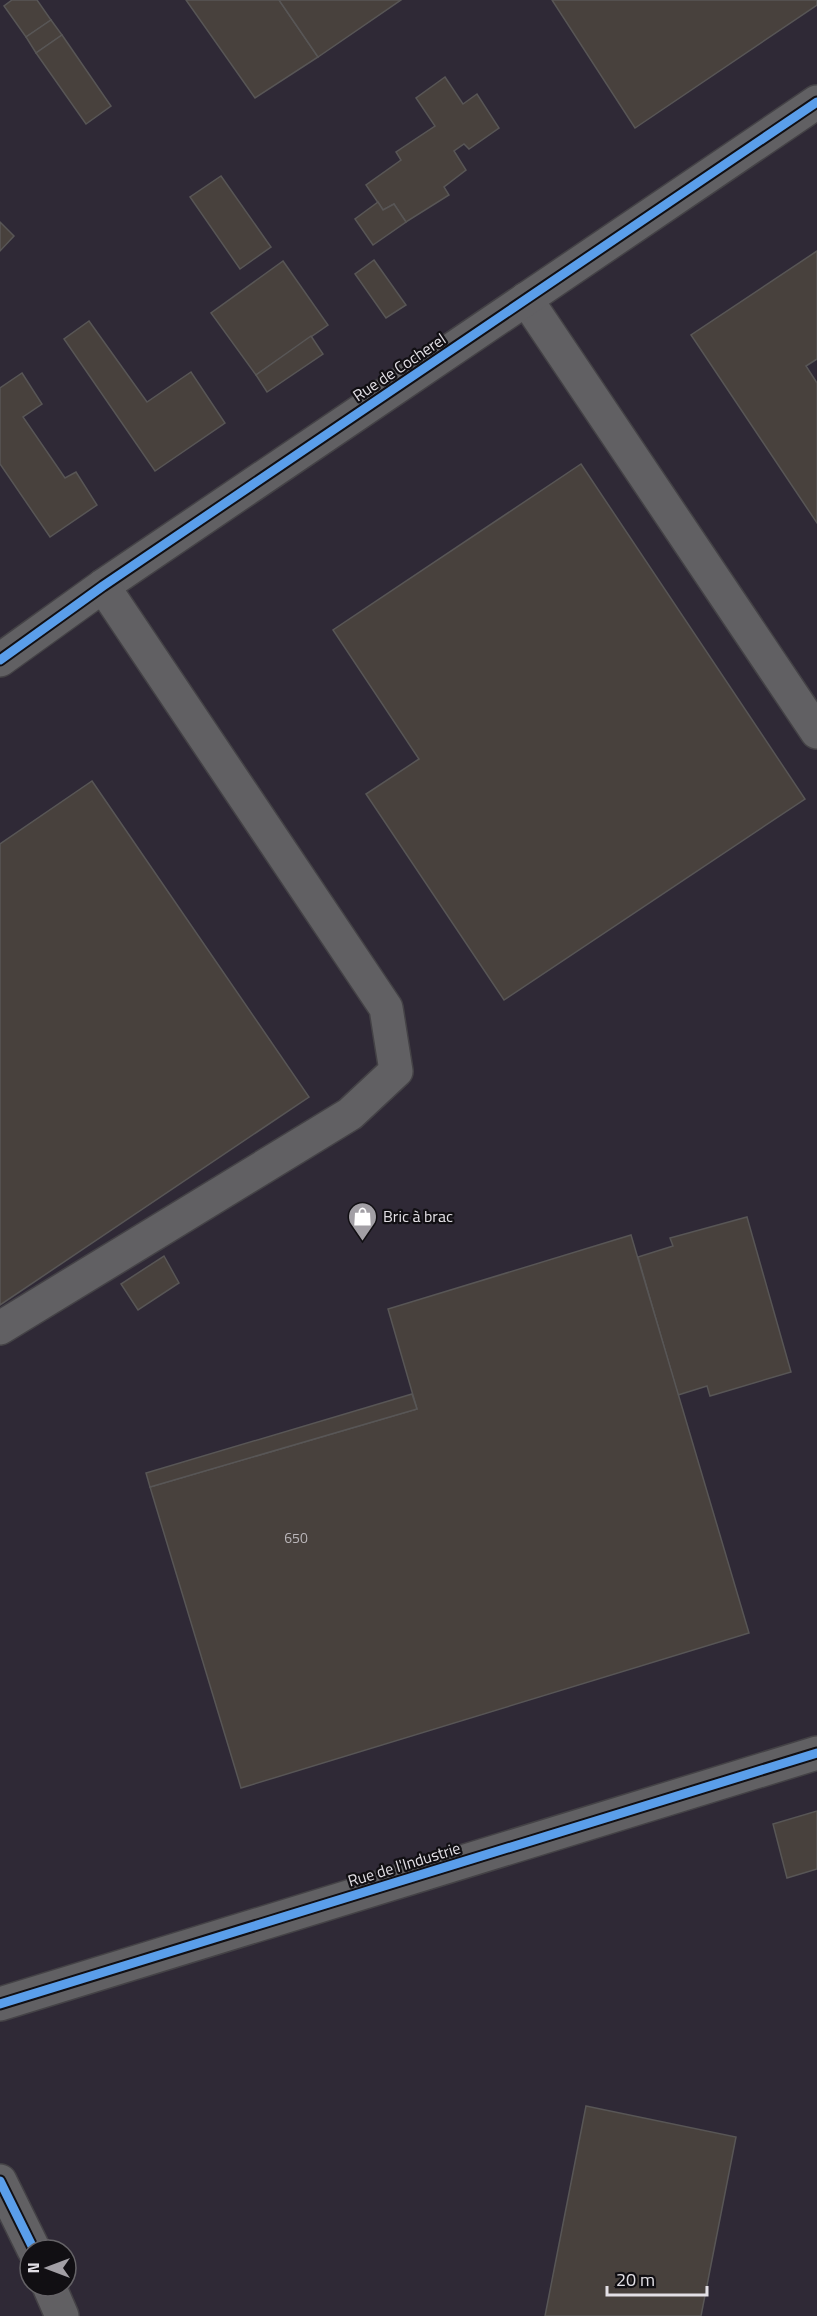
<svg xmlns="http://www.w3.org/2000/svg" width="817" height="2316" viewBox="0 0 817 2316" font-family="'Titillium Web',sans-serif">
<rect width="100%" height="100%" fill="#29272c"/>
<path fill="#2f2936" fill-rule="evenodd" d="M0,0H817V2316H0ZM30,2250H66V2286H30Z"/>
<g fill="#48413d" stroke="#585656" stroke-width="1.5">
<path d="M12,0H37L51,20L26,37L4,6Z"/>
<path d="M186,0H279L318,57L255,98Z"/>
<path d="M279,0H401L318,57Z"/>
<path d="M552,0H817V5L635,128Z"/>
<path d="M51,20L62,35L36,53L26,37Z"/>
<path d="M62,35L111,106L86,124L36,53Z"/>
<path d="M445,77L463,104L477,94L499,128L469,149L464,144L454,151L466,170L444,187L449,195L406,222L394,204L383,210L366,185L401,160L396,152L435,126L416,98Z"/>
<path d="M221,176L271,247L240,269L190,197Z"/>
<path d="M378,202L383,210L394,204L406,222L373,245L355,219Z"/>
<path d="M0,222L14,236L0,251Z"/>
<path d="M817,251V359L806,366L817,383V523L691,335Z"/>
<path d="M374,260L406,305L386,318L355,274Z"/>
<path d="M283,261L328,325L256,375L211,313Z"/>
<path d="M89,321L147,402L191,372L225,423L155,471L64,339Z"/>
<path d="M311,336L323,354L267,392L256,375Z"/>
<path d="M22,373L42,404L23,417L65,478L76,472L97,505L50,537L0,464V388Z"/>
<path d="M581,464L805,799L504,1000L366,794L419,759L333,630Z"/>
<path d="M92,781L309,1097L0,1305V844Z"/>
<path d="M747,1217L791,1372L710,1396L707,1386L678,1395L638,1257L673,1246L670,1238Z"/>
<path d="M631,1235L749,1633L241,1788L150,1487L417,1409L388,1309Z"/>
<path d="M164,1256L179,1283L138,1310L121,1284Z"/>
<path d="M412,1394L417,1409L150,1487L146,1473Z"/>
<path d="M817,1811V1869L787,1878L773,1824Z"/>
<path d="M586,2106L736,2137L701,2316H545Z"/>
</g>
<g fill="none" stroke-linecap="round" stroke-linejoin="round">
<defs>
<g id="minor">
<path d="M526,299L817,732"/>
<path d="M0,660L103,586L817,102"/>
<path d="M0,1328L350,1114L396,1071L386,1008L103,586"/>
<path d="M0,2004L817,1753"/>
<path d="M0,2181L34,2250"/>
<path d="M49,2286L62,2316"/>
</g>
</defs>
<use href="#minor" stroke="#444246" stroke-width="36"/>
<use href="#minor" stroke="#616063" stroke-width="33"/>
<defs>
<g id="cycleway">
<path d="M0,660L103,586L817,102"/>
<path d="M0,2004L817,1753"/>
<path d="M0,2181L34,2250"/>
</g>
</defs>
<use href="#cycleway" stroke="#110f13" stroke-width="13"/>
<use href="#cycleway" stroke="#5a9eea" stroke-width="9"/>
</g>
<defs>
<symbol id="shop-pin" viewBox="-11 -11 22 30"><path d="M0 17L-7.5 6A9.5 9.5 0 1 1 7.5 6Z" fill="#a29fa5" stroke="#110f13"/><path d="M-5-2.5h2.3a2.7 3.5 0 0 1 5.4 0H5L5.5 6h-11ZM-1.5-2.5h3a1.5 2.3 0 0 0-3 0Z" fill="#fff"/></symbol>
</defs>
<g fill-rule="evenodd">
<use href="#shop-pin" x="346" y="1200" width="33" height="45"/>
</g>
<g text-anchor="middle" stroke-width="4.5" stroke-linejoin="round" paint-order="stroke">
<g font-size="14" fill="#bcb8bc">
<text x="296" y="1543">650</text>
</g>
<g font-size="16" fill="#e3e0e6" stroke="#110f13">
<text transform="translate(399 367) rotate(-34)" y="6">Rue de Cocherel</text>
<text transform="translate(404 1864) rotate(-17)" y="6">Rue de l'Industrie</text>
</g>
<g font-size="16" fill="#e3e0e6" stroke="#110f13" text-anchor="start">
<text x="383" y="1222">Bric à brac</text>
</g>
</g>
<g transform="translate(48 2268) rotate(270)"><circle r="28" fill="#110f13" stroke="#656367" stroke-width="1.5"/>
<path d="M0-4.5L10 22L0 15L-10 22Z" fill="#a29fa5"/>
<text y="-9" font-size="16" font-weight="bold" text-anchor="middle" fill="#e3e0e6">N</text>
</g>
<path d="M607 2286v9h100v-9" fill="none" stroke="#e3e0e6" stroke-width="3"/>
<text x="616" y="2286" font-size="18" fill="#e3e0e6" stroke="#110f13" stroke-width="4.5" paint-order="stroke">20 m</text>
</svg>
